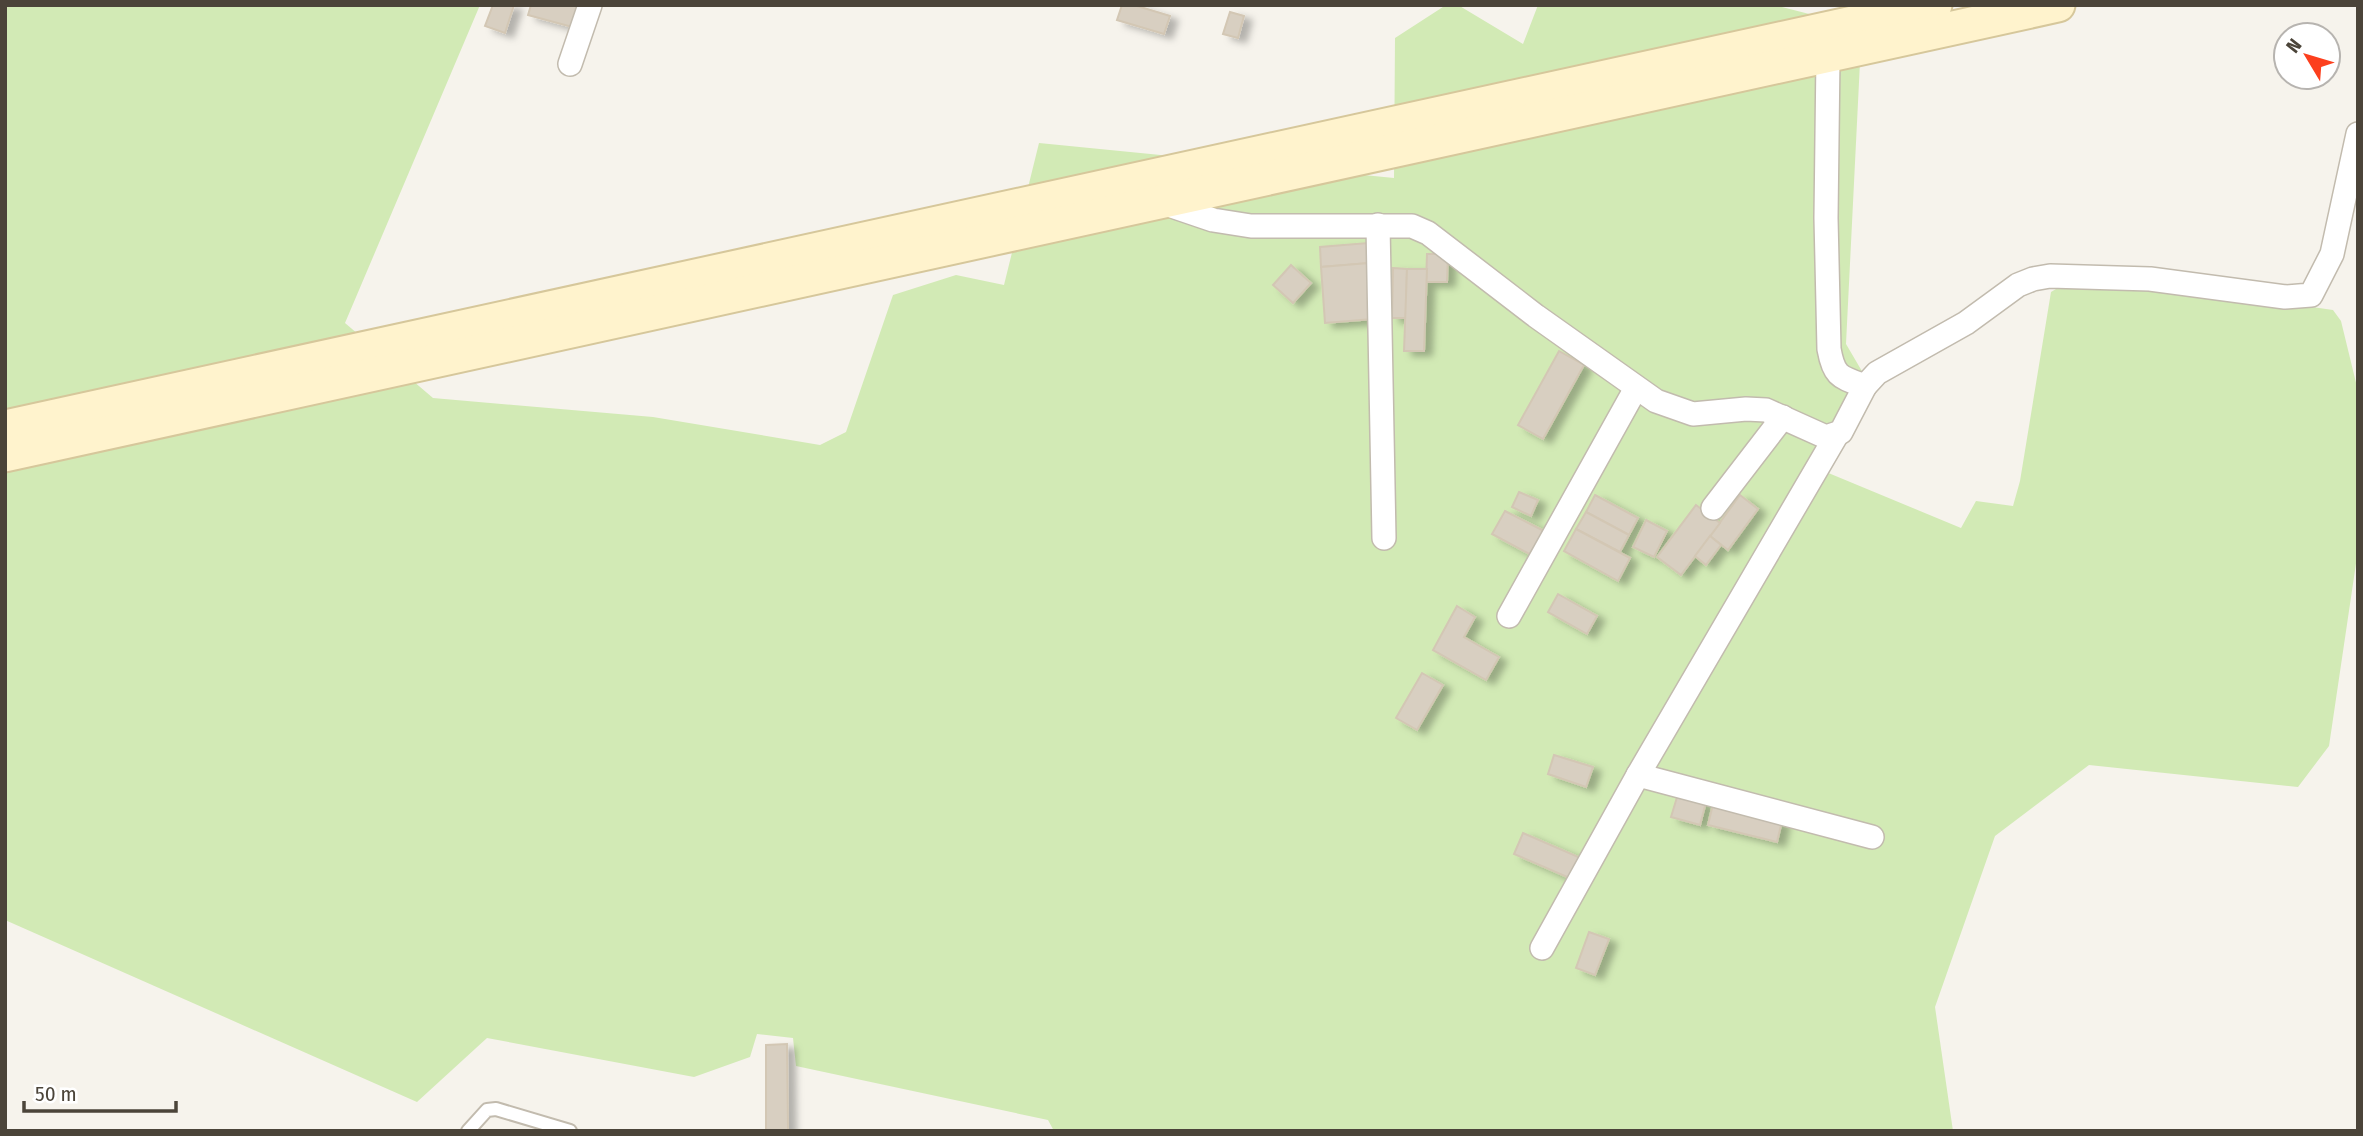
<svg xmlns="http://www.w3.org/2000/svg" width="2363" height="1136" viewBox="0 0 2363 1136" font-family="'Fira Sans Condensed',sans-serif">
<defs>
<filter id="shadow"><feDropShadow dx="8" dy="4.5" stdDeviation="3.5" flood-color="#0004"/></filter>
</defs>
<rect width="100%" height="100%" fill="#f6f3ec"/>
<path fill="#d2eab5" d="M5,5H480L345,323L433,398L653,417L820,445L846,432L893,295L956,275L1004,285L1039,143L1394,178L1395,38L1446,5H1458L1523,44L1538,5H1774L1821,17L1860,62L1846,344L1873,390L1826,472L1961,528L1976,501L2013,506L2020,481L2051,292L2066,283L2193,290L2333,310L2341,321L2358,391V550L2329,746L2298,787L2089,765L1995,836L1935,1007L1953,1131H1054L1048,1120L796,1066L793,1038L757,1034L750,1057L694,1077L487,1038L417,1102L5,920Z"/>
<g fill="#d8cfc1" stroke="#d3c7b4" stroke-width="2" filter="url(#shadow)">
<path d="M493,5H514L505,33L485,26Z"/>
<path d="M531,5H573L582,8L576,28L528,15Z"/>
<path d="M1122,5H1134L1170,16L1164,34L1117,20Z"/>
<path d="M1230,12L1244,16L1238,38L1223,34Z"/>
<path d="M1368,243L1369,263L1321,267L1320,247Z"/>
<path d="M1427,254H1448L1447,282H1426Z"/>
<path d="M1369,263L1373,319L1325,323L1321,267Z"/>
<path d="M1291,265L1311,283L1293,303L1273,285Z"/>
<path d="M1393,268L1407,269L1406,318H1392Z"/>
<path d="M1407,269H1427L1424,351H1404Z"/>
<path d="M1559,351L1584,365L1543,439L1518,425Z"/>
<path d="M1519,492L1538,500L1531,516L1512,507Z"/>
<path d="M1595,495L1638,518L1629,535L1586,512Z"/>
<path d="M1740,495L1758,509L1728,550L1710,536Z"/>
<path d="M1696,505L1720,523L1681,575L1657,557Z"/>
<path d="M1505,511L1548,533L1535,557L1492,534Z"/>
<path d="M1586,512L1629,535L1620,552L1576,529Z"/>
<path d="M1646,520L1667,531L1654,557L1633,547Z"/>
<path d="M1576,529L1630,558L1618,581L1564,551Z"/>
<path d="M1710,536L1721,545L1706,565L1695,556Z"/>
<path d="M1558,594L1597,616L1587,634L1548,612Z"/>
<path d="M1457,606L1475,617L1464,637L1499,657L1486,680L1433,650Z"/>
<path d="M1422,673L1443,685L1417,730L1396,718Z"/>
<path d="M1554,755L1593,767L1586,787L1548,774Z"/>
<path d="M1678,794L1706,802L1700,825L1671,817Z"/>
<path d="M1713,804L1782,821L1777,842L1708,825Z"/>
<path d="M1523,833L1583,859L1574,880L1514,854Z"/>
<path d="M1589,932L1609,939L1595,975L1576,968Z"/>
<path d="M787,1044L788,1131H766V1045Z"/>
</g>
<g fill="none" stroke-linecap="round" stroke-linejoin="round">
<defs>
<path id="service" d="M468,1131L487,1110L496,1109L570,1131"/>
<g id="minor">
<path d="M1828,56L1826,218L1829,349C1834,377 1840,377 1865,386"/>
<path d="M570,64L590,5"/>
<path d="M1163,203L1213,220L1251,226H1412L1428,233L1536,316L1656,401L1693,414L1746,409L1766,410L1826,437L1841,432L1865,386L1877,373L1966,323L2018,285L2033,279L2050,276L2150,279L2285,297L2311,295L2332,254L2358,134"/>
<path d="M1378,225L1384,538"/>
<path d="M1713,508L1783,417"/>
<path d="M1509,616L1636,388"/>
<path d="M1638,775L1872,837"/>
<path d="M1542,948L1638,775L1836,436"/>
</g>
<g id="secondary">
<path d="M5,427L1935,5"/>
<path d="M5,455L2058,5"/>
</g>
</defs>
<use href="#service" stroke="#c2bbae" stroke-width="16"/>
<use href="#minor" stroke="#c2bbae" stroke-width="26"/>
<use href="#secondary" stroke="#d6c79b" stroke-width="37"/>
<use href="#service" stroke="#fff" stroke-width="12"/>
<use href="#minor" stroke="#fff" stroke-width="23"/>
<use href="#secondary" stroke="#fff3cd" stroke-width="33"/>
</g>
<rect width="2363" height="1136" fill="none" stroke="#4b4439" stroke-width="14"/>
<g transform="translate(2307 56) rotate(308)"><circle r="33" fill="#ffffff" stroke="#b7b4b0" stroke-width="2"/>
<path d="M0-5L12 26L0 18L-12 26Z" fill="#fc3f1d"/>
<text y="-10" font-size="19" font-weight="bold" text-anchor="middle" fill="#4b4439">N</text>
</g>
<path d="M24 1101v10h152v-10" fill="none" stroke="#4b4439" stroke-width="3.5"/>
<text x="35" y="1101" font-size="21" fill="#4b4439" stroke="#ffffff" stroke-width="5" paint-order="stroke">50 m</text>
</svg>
